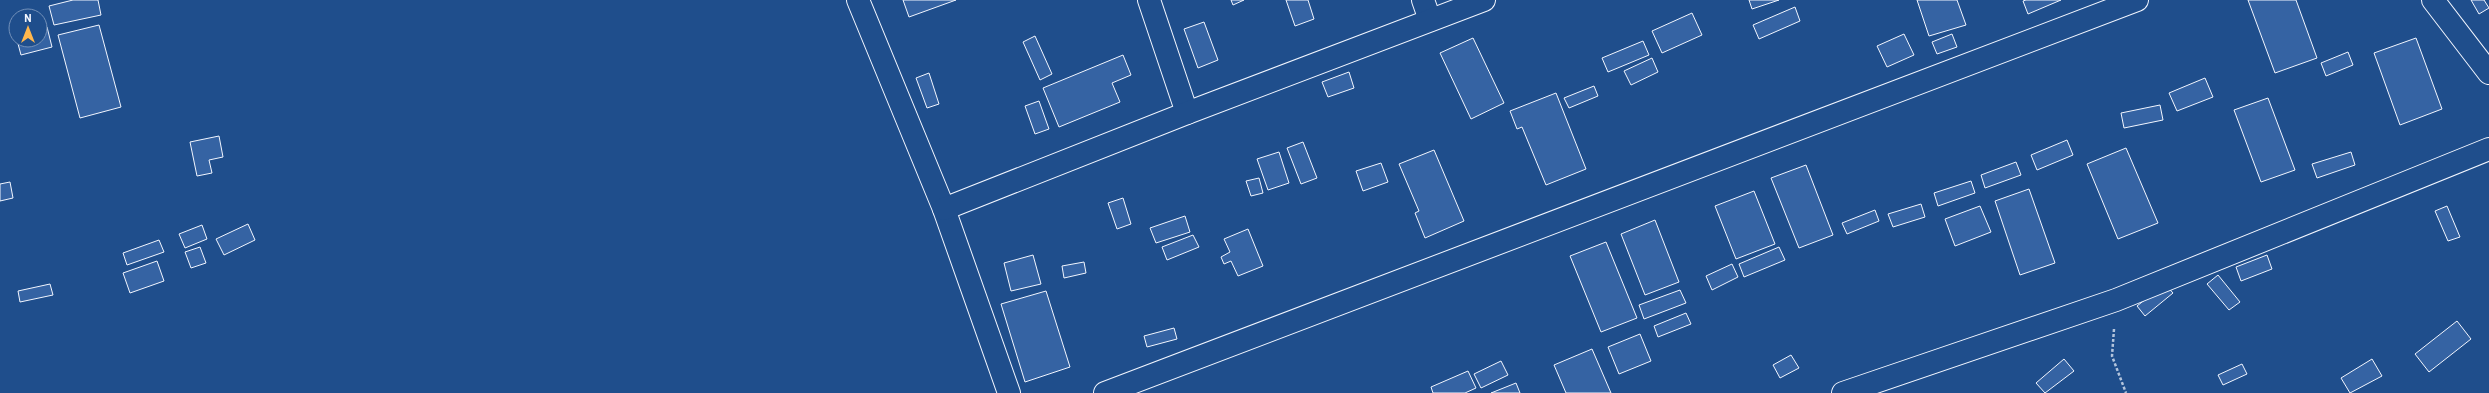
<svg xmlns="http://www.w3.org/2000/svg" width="2489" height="393" viewBox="0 0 2489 393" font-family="Barlow,sans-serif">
<rect width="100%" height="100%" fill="#1f4e8c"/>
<g fill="#3563a3" stroke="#f2f6ff">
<path d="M73,0H98L101,15L54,25L49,6Z"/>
<path d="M903,0H956L909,17Z"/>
<path d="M1231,0H1244L1233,5Z"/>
<path d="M1286,0H1308L1314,19L1295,26Z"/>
<path d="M1749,0H1779L1752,9Z"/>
<path d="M1917,0H1957L1966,25L1929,36Z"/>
<path d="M2026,0H2061L2028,14L2023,1Z"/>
<path d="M2248,0H2296L2317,58L2275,73Z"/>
<path d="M2471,0H2484L2489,8L2479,14Z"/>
<path d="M1795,7L1800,21L1759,39L1753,25Z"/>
<path d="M1692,13L1702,35L1662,53L1652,31Z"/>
<path d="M1204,22L1218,60L1198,68L1184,29Z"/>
<path d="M99,25L121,107L80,118L58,35Z"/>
<path d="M47,27L52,47L21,55L17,40H40V29Z"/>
<path d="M1904,34L1914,55L1887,67L1877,46Z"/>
<path d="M1952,34L1957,47L1937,54L1932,42Z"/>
<path d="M1035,36L1052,74L1040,80L1023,42Z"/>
<path d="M1473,38L1504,103L1471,119L1440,53Z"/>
<path d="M2416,38L2442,109L2400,125L2374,53Z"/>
<path d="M1643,41L1649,55L1608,72L1602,58Z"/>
<path d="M2348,52L2353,65L2326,76L2321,63Z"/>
<path d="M1123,55L1131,75L1112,83L1120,102L1059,127L1043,88Z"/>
<path d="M1652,58L1658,72L1631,85L1624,71Z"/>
<path d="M1349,72L1354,88L1328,97L1322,82Z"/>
<path d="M929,73L939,104L927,108L916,78Z"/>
<path d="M2205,78L2213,97L2177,111L2169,93Z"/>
<path d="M1594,86L1598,96L1569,108L1564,98Z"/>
<path d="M1556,93L1586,169L1546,185L1522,127L1517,129L1510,111Z"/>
<path d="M2268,98L2295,170L2261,182L2234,110Z"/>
<path d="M1039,101L1049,129L1035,134L1025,106Z"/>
<path d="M2160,105L2163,120L2124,128L2121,113Z"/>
<path d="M219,136L223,157L209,160L212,173L197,176L190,142Z"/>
<path d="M2067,140L2073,155L2037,170L2031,155Z"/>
<path d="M1303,142L1317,178L1301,184L1287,148Z"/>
<path d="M2126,148L2158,223L2118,239L2087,164Z"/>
<path d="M1434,150L1464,221L1425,238L1415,213L1419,211L1399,164Z"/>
<path d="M1279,152L1289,183L1268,190L1257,159Z"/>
<path d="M2351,152L2355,165L2317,178L2312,164Z"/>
<path d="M2016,162L2021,175L1985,188L1981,175Z"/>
<path d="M1381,163L1388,182L1363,191L1356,171Z"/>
<path d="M1806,165L1833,235L1799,248L1771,178Z"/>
<path d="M1259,178L1263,193L1251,196L1246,181Z"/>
<path d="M1971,181L1975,193L1938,206L1934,193Z"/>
<path d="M10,182L13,198L0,201V184Z"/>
<path d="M2029,189L2055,263L2020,275L1995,201Z"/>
<path d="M1754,191L1775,244L1736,259L1715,206Z"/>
<path d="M1123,198L1131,224L1117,229L1108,203Z"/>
<path d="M1921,204L1925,217L1893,227L1888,214Z"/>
<path d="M1980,206L1991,232L1955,246L1945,219Z"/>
<path d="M2447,206L2460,237L2448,241L2435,211Z"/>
<path d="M1875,210L1879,221L1847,234L1842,223Z"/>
<path d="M1185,216L1190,232L1156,243L1150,228Z"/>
<path d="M1655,220L1679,282L1645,295L1621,234Z"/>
<path d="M248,224L255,240L224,255L216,239Z"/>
<path d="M202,225L207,239L185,248L179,234Z"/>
<path d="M1248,229L1263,266L1238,276L1231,261L1224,264L1221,257L1230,252L1224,239Z"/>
<path d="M1193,235L1199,247L1167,260L1162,247Z"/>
<path d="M159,240L164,252L127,265L123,253Z"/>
<path d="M1606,242L1637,318L1601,332L1570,256Z"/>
<path d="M200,247L206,263L191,268L185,252Z"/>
<path d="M1779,247L1785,260L1744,277L1739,264Z"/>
<path d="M1033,255L1041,284L1011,291L1004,263Z"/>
<path d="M2267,255L2272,269L2241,281L2236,267Z"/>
<path d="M157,261L164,281L130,293L123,273Z"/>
<path d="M1084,262L1086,273L1064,278L1062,266Z"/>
<path d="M1732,264L1738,277L1712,290L1706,276Z"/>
<path d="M2218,275L2240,302L2229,310L2207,284Z"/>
<path d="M50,284L53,295L20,302L18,291Z"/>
<path d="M2165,284L2173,293L2145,316L2137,306Z"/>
<path d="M1680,290L1686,303L1644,319L1639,305Z"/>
<path d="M1046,291L1070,367L1025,382L1001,304Z"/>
<path d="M1686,313L1691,324L1658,337L1654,326Z"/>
<path d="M2457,321L2471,339L2429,372L2415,354Z"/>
<path d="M1174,328L1177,339L1147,347L1144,336Z"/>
<path d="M1640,334L1651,361L1619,374L1608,347Z"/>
<path d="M1592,349L1611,393H1566L1554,365Z"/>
<path d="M1791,355L1799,368L1780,378L1773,365Z"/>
<path d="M2064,359L2074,371L2045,393L2036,383Z"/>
<path d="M2372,359L2382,376L2350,393L2341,378Z"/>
<path d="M1501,361L1508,375L1481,388L1474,374Z"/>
<path d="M2242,364L2247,374L2223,385L2218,375Z"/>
<path d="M1468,371L1476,388L1465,393H1433L1431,387Z"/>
<path d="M1516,383L1520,393H1491Z"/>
</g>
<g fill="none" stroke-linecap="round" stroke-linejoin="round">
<defs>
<g id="minor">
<path d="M858,0L944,209L1009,393"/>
<path d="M1149,0L1187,113"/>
<path d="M1423,0L1430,20"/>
<path d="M2433,0L2489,73"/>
<path d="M944,209L1187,113L1484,0"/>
<path d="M1105,393L2137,0"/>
<path d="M1843,393L2116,300L2489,149"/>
</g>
</defs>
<use href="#minor" stroke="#f2f6ff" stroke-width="24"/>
<path stroke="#b3c4dc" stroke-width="2.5" stroke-dasharray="3 2" stroke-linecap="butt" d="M2114,329L2112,356L2126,393"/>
<use href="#minor" stroke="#1f4e8c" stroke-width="22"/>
</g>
<g transform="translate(28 28)"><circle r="19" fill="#1f4e8c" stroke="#7391ba"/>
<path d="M0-3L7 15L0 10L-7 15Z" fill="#ffb74d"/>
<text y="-6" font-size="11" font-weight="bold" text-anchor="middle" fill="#f2f6ff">N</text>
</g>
</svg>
